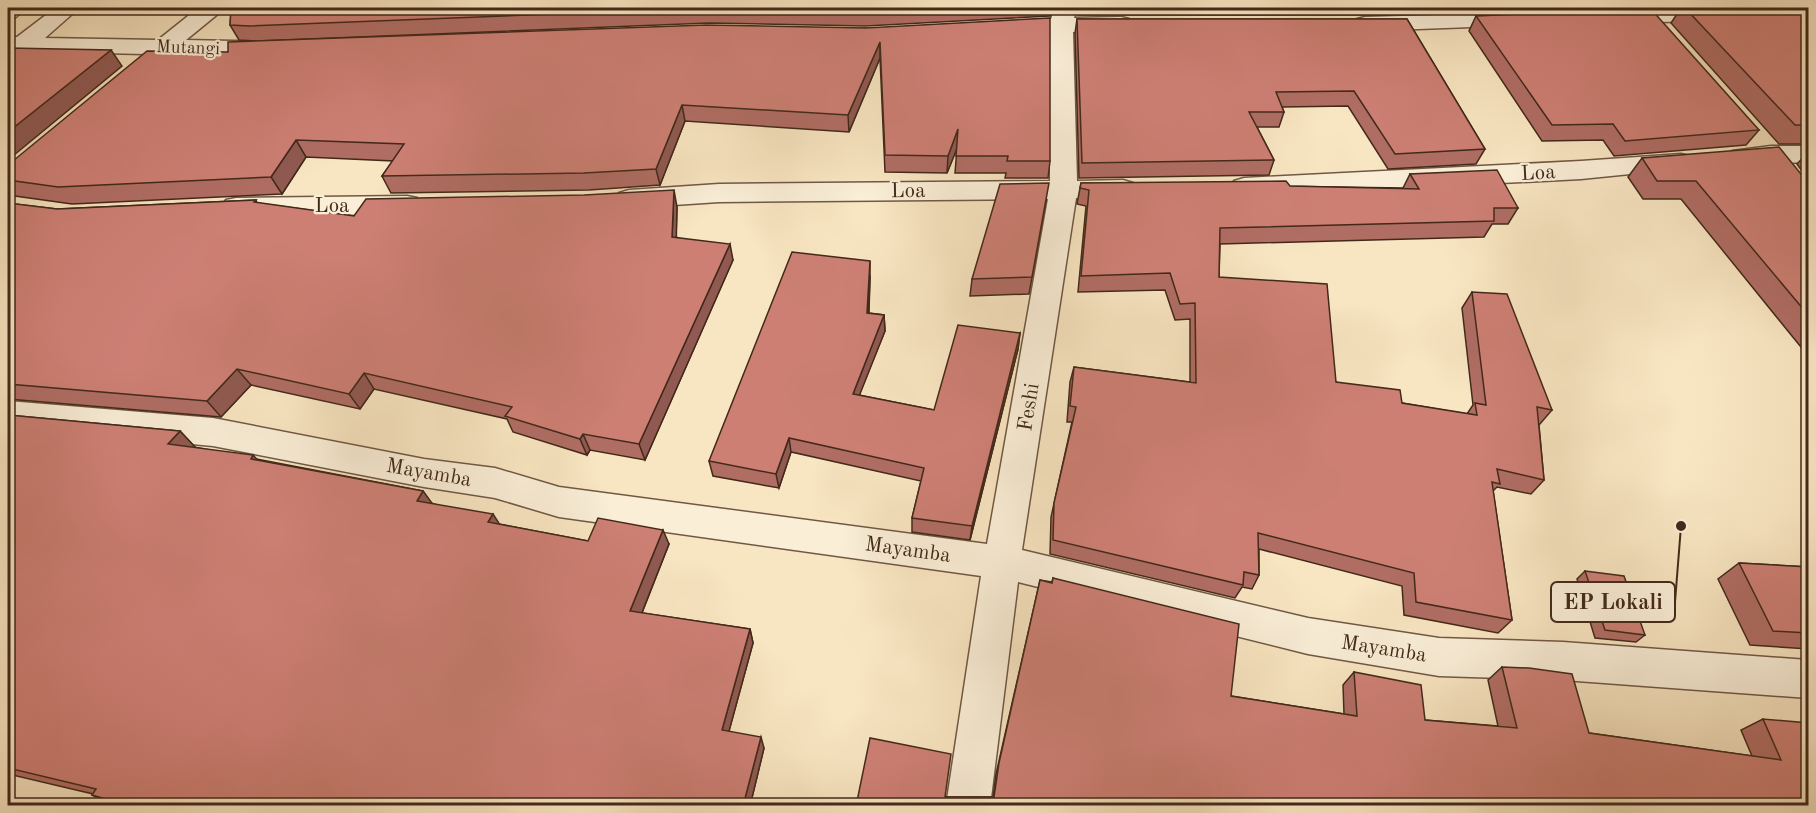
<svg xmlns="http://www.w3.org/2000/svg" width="1816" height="813" viewBox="0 0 1816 813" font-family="'Old Standard TT',serif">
<rect width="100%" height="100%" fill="#f8e5c1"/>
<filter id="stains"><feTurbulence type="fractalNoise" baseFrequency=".00333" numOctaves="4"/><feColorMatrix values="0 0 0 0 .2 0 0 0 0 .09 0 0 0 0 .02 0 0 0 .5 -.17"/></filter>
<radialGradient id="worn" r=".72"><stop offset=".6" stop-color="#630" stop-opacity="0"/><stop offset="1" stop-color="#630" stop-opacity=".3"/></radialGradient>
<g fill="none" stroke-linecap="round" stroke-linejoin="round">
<defs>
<g id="street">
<path d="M8,8H25L16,17L8,19Z"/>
<path d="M55,8H79L45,38L158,40L198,8H222L219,13L186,40L273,42L281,44L285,49L281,54L273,56L169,54L156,60L148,58L145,54L8,51V37H17Z"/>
<path d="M1055,8H1077L1074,18L1121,17L1129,19L1133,24L1129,29L1073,32L1077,181L1123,180L1133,183L1137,189L1133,195L1123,198H1076L1022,550L1308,618L1439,638L1563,642L1808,660V698L1563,680L1439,676L1308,654L1018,582L990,806H946L981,576L559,517L495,498L424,487L213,446L8,427V401L213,418L424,459L495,468L559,487L987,544L1048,199L719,202L629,208L619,205L615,199L619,193L629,190L719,184L1050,181V33L1005,34L997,32L993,27L997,22L1051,19Z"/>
<path d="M1692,8H1808V19L1610,23L1602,21L1599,16L1602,11L1610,9Z"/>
<path d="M1517,13L1525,15L1528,20L1525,25L1365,31L1357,29L1353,24L1357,19L1365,17Z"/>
<path d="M1771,146H1808V162L1741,165L1732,163L1728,157L1732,151Z"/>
<path d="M1681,154L1690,156L1694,162L1690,168L1581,179L1244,196L1234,193L1230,187L1234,181L1244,178L1581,161Z"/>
<path d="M407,196L417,198L421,205L417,212L407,214L236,216L226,214L222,207L226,200L236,198Z"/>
</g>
</defs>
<use href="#street" stroke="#705844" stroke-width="3"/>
<use href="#street" fill="#faeed7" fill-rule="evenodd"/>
</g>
<g fill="#b06d64" stroke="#42291a" stroke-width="1.5">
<path d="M220,8H1054L1050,16L866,26L709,23L257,41L239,40L230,25L231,13L222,12Z"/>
<path d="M1078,8H1392L1389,15H1078Z"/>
<path d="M1453,8H1588L1457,13Z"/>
<path d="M1681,8H1809V144H1779L1671,23Z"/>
<path d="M1476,16L1759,130L1746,145L1614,156L1603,140L1542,141L1469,31Z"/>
<path d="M1077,19H1407L1485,149L1476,164L1388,169L1348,106L1282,107L1284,112L1279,127H1257L1274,160L1269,175L1079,178L1075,33Z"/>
<path d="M866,28L1050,161L1048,178H1005L1006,173H955L957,148L947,173L885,172L880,58L849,132L685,121L660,185L589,190L391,193L382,176L393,161L306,157L282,194L72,204L8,195V165L228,52Z"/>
<path d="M1809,151V181L1797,164Z"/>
<path d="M1642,158L1809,184V357L1681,199H1643L1628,177Z"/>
<path d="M1410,174L1518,208L1508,224H1492L1484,237L1220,244L1219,277L1336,382L1402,403L1467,414L1473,405L1462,308L1472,292L1552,410L1539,425L1544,480L1531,494L1497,487L1493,491L1512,620L1498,633L1404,615L1402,586L1259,549V575L1252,589L1242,587L1235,598L1050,554L1051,517L1072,422H1067L1070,382L1074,367L1190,382V319L1175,320L1165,290L1078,292L1086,206L1077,204L1081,183L1403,188Z"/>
<path d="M256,200L257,203L354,216L677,207L676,237L733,260L645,460L590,450L587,455L513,432L507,419L374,389L360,409L251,385L221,417L8,399V203L57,209Z"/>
<path d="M1046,200L1029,294L970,296L972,279Z"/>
<path d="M870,277L869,313L884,315L885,331L859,395L934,410L1020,333L1018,349L970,540L912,532V518L921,481L791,452L779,488L713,476L709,461Z"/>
<path d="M8,415L180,431L195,447H194L423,491L431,503L499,524L588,541L669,544L642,613L750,629L753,643L729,731L764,748L750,806H113L92,795L93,794L8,774Z"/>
<path d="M1739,563L1809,567V649L1750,645L1718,579Z"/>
<path d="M1585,571L1645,635L1636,642L1595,638L1577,579Z"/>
<path d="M1053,578L1231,696L1344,714L1343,685L1354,672L1425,720L1498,726L1488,680L1502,667L1589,733L1752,756L1741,730L1763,719L1809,806H856L946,797H993L996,774L1040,580L1052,582Z"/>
</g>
<g fill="#905951" stroke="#42291a" stroke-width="1.5">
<path d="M1051,8H1054L1050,16Z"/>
<path d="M880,42V58L849,132L848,115Z"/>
<path d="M111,50L122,66L8,160V132Z"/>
<path d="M682,105L685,121L660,185L656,169Z"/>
<path d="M958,129V146L947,173L948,156Z"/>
<path d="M296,140L306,157L282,194L271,177Z"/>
<path d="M674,190L677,207L676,254L672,237Z"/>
<path d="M730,244L733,260L645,460L639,444Z"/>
<path d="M870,261V277L868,328L867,313Z"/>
<path d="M884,315L885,331L854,409L853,394Z"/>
<path d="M1020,333L1018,349L970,540L972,526Z"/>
<path d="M237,369L251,385L221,417L207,401Z"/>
<path d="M364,373L374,389L360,409L349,394Z"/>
<path d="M180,431L195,447L183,459L168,444Z"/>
<path d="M583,434L590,450L587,455L580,439Z"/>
<path d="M789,438L791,452L779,488L776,474Z"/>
<path d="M253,455L267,470L251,459Z"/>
<path d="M423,491L434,506L417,501Z"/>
<path d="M493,514L502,528L488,522Z"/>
<path d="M663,530L669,544L637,625L630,611Z"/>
<path d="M750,629L753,643L726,742L722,730Z"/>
<path d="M761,737L764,748L750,806H743Z"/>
</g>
<g fill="#cd7f74" stroke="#42291a" stroke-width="1.5">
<path d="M231,8H933L865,11L706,8L249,26L230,25Z"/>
<path d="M1650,8L1759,130L1625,141L1613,124L1552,125L1476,16Z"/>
<path d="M1685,8H1809V125H1795Z"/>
<path d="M1050,18V161H1007L1008,156H956L958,129L948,156L885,155L880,42L848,115L682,105L656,169L584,173L382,176L404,144L296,140L271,177L58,187L8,180V165L147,51L228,52V42L706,25L866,28Z"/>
<path d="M1077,19H1407L1485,149L1395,154L1354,91L1276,92L1284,112H1249L1274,160L1082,163Z"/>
<path d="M8,48L111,50L8,132Z"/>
<path d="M1779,147L1809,184V316L1696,181H1657L1642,158Z"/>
<path d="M1497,170L1518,208H1494V221L1220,228L1219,277L1327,284L1336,382L1400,390L1402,403L1477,415L1475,403L1486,405L1472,292L1507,294L1552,410L1537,407L1544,480L1497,469L1500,484L1492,482L1512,620L1416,602L1414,573L1258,533L1259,575L1244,572L1243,585L1053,540L1054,503L1076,407L1070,406L1074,367L1196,383L1195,303L1180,304L1170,273L1081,276L1089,190L1080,188L1081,183L1286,181L1290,186L1419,189L1410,174Z"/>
<path d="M1049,183L1032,277L972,279L1000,184Z"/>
<path d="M674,190L672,237L730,244L639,444L583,434L580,439L505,416L512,407L364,373L349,394L237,369L207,401L8,384V203L57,209L256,200L254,202L354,216L366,199L584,195Z"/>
<path d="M792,252L870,261L867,313L884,315L853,394L934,410L958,325L1020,333L972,526L912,518L924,468L789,438L776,474L709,461Z"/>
<path d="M8,415L180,431L168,444L253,455L251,459L423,491L417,501L493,514L488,522L588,541L598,518L663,530L630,611L750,629L722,730L761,737L743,806H130L92,795L96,789L8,768Z"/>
<path d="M1739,563L1809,567V633L1773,631Z"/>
<path d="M1585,571L1624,576L1645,635L1605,630Z"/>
<path d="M1053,578L1239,624L1231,696L1357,716L1354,672L1421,685L1425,720L1517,728L1502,667L1529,668L1572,674L1589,733L1781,760L1763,719L1809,723V806H960L938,799L937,806H856L870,738L951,754L945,797H994L999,763L1040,580L1052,583Z"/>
</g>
<g text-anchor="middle" stroke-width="4.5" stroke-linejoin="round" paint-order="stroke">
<g font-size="18" fill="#42291a" stroke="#faeed7">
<text transform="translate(188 47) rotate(2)" y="6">Mutangi</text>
</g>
<g font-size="21" fill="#42291a" stroke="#faeed7">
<text transform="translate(1538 172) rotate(-3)" y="7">Loa</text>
<text transform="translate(908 190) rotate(-1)" y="7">Loa</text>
<text x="332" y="212">Loa</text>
<text transform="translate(1028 407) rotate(-81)" y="7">Feshi</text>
<text transform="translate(429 472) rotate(10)" y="7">Mayamba</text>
<text transform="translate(908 549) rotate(8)" y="7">Mayamba</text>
<text transform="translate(1384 648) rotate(9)" y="7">Mayamba</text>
</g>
</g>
<path fill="none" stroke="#42291a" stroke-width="2" d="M1681 526L1675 602"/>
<circle fill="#42291a" stroke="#faeed7" stroke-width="2" cx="1681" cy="526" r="6"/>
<rect fill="#faeed7" stroke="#42291a" stroke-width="2" x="1551" y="582" width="124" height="40" rx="6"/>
<g font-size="22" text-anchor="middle" font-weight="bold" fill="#42291a">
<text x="1613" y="609">EP Lokali</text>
</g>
<rect width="1816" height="813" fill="none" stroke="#f8e5c1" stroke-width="30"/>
<rect x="9" y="9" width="1798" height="795" fill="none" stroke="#42291a" stroke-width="3"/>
<rect x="15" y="15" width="1786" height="783" fill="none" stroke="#42291a" stroke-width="1.5"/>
<rect width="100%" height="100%" filter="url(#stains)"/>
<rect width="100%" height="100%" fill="url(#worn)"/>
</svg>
